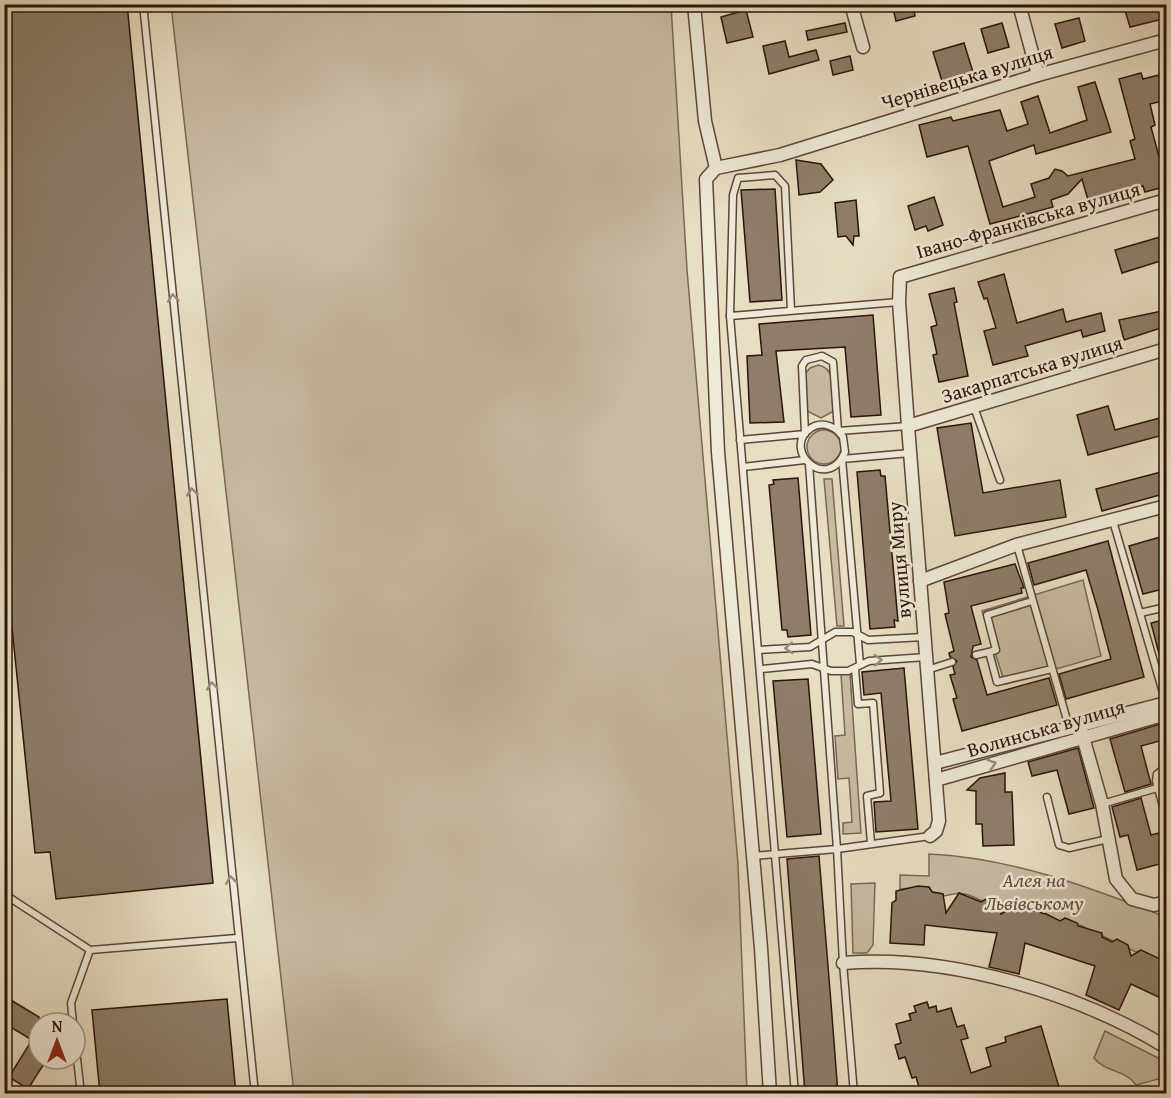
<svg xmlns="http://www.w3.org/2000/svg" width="1171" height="1098" viewBox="0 0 1171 1098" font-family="'Gentium Book Plus',serif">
<rect width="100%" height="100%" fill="#e7dec3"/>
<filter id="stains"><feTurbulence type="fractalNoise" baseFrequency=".00333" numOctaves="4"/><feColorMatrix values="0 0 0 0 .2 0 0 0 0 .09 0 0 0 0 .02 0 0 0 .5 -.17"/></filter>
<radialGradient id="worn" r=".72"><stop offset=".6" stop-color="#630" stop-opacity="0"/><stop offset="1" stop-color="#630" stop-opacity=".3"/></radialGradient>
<g fill="#c7bba3" stroke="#7a6756" stroke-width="1.5">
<path d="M171,5H671L687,270L738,864L747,1093H294Z"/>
<path d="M818,365C837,368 833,394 834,411L821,418L807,411L805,374L810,368Z"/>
<circle cx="824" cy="447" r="17"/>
<path d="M824,479H832L844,626H837Z"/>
<path d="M1083,580L1101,656L1005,684L982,611Z"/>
<path d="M841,674H850L861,833L843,834V823L852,822L849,778L838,779L835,736L845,735Z"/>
<path d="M929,854C1013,858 1089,887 1166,917V960H1156L1141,950L1136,952L1065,918L1062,922L1044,914L998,908L969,895L959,893L944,896L943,894L932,892L929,887L900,889V875L929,876Z"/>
<path d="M875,883L873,945L867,953H853L851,884Z"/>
<path d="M1105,1031L1166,1062V1077L1136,1085C1125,1069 1106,1073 1094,1058Z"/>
</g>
<g fill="#8d7d6a" stroke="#2c1309" stroke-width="1.5">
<path d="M4,4H127L213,883L56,899L50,852L35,853L4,549Z"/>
<path d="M892,4H913L915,16L896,21Z"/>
<path d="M1133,4H1163L1167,18L1130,27L1125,10L1134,8Z"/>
<path d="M746,10L753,37L727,43L721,17Z"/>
<path d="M1079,18L1085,41L1062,48L1055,24Z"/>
<path d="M845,23L847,32L808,40L806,31Z"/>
<path d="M1002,23L1009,47L988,53L981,29Z"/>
<path d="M785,41L789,57L816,50L819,60L769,74L763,46Z"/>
<path d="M964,43L973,72L942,81L933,52Z"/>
<path d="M850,56L853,70L833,75L830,61Z"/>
<path d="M1141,73L1143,79L1167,73V100L1150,104L1155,125L1151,127L1167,186L1145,192L1143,186L1088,200L1082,179L1068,194L1051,200L1053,207L990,224L968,146L927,157L919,125L951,117L953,121L1000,110L1007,131L1028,124L1021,102L1038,96L1050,133L1087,120L1078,87L1095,82L1111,132L1036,154L1034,145L989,161L1003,207L1035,197L1031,184L1049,178L1055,169L1062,171L1068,176L1135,159L1130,141L1135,139L1119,79Z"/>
<path d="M796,160L821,164L833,180L820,192L799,195Z"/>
<path d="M775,189L782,300L750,302L741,190Z"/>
<path d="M934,197L943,225L928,231L926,226L915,230L908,206Z"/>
<path d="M856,200L859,236H854L853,245L846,236L838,237L835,203Z"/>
<path d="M1167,235V259L1122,273L1115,250Z"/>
<path d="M1004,274L1017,323L1063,309L1066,322L1101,313L1105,331L1083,337L1081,330L1025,346L1028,356L993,365L984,331L996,328L987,298L984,299L978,282Z"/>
<path d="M954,288L957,302L954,303L968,376L939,382L933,355L937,354L931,327L937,325L929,294Z"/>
<path d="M1167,310V326L1124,340L1119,320Z"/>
<path d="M873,315L881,415L851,417L845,347L776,351L784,422L750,423L747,356L762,355L759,324Z"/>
<path d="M1108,406L1115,430L1167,416V434L1088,455L1077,415Z"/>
<path d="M971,423L983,493L1060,480L1066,517L955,536L937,428Z"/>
<path d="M880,470L881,476H885L898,621L894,620L895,627L870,629L857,472Z"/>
<path d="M1165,471L1167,493L1102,511L1096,489Z"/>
<path d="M798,478L811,635L788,637L787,630H782L769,485L774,484L773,480Z"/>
<path d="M1167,535V561L1163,562L1167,588L1143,594L1129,546Z"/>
<path d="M1108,541L1144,677L1066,699L1059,674L1111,659L1098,610L1086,570L1034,585L1028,563Z"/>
<path d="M1015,564L1024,588H1021L1022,593L971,606L981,644L973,646L971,657L977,660L987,695L1049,678L1057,705L962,731L953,699L957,698L950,675L955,674L953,667L957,661L950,657L949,653L954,651L945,614L949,613L944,582Z"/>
<path d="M1167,619V669H1163L1151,623Z"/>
<path d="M904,668L918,829L876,832L874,802L891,801L881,693L864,695L862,672Z"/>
<path d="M808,679L821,834L787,837L773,681Z"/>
<path d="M1167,722V739L1141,746L1151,784L1125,792L1110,739Z"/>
<path d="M1078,748L1094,808L1069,814L1057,770L1032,776L1028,762Z"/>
<path d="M1005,773V792H1012L1014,845L983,846L982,824H976V791L967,790L980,778Z"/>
<path d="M1141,798L1151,835L1167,831V862L1137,870L1128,835L1120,837L1112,807Z"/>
<path d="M819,856L831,1003L838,1094H805L787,859Z"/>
<path d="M918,886L929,887L932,892L943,894L946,913L959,893L981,902L986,899L998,902L1001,914L1014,906L1046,914L1060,921L1065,918L1077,923L1078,926L1102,933V937L1112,942L1117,939L1128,945L1131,956L1141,950L1162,960L1167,957V1001L1131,984L1119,1010L1086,995L1095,966L1025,943L1019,974L989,967L997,933L925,925L924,945L890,943L892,903L896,900V891Z"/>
<path d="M4,996L39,1017V1059H47L28,1089L9,1077L32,1040L4,1023Z"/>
<path d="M227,999L236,1094H100L92,1010Z"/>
<path d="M927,1002L929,1008L936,1006L937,1012L951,1008L957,1027L964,1025L968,1038L961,1040L971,1073L991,1066L986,1048L1006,1042L1005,1037L1041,1026L1061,1094H921L916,1077L912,1078L905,1057L899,1059L895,1045L901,1043L896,1024L911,1020L909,1014L916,1012L914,1006Z"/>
</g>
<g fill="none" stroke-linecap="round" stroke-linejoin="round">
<defs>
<g id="lane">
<path d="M143,4L255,1094"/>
<path d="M791,310L785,186L775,175L738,178L733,195L730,316L795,1094"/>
<path d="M730,316L899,302"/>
<path d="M974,407L1000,480"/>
<path d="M740,440L805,434L802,366L806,360L822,356L833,362L838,431L843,437L845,452C827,494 780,449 811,428C820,422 830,425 838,431L908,426"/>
<path d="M809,464L837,849L930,836"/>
<path d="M743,467L805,460"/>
<path d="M1113,521L1166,703"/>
<path d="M1017,545L1069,727"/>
<path d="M1032,601L987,615L996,650L989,652L997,682L1052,669"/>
<path d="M1140,613L1166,607"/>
<path d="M759,650L810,647L835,632H853L868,640L924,637"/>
<path d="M976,655L989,652"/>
<path d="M860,664L842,459L910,453"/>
<path d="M761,669L812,664L831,671H848L869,661L926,657"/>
<path d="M855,669L858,704L873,703L880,793L867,796L871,843"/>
<path d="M927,670L952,662"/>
<path d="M1166,767L1157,774L1156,781L1166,817"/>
<path d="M1047,797L1059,845L1069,848L1108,839"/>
<path d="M1102,804L1157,788"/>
<path d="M753,856L837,849L843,963L854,1094"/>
<path d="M4,894L90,950L71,1003L73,1023"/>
<path d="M90,950L237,938"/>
<path d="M75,1041L81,1094"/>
</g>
<g id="street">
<path d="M694,4L705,121L716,168"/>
<path d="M851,4L863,47"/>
<path d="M1019,4L1038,75"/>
<path d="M908,426L1166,349"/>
<path d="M920,581L1016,545L1166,506"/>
<path d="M1081,730L1102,804L1116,879L1132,899L1154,905L1166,902"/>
<path d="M935,763L1166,703"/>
<path d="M936,780L1166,714"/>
<path d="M930,836L936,831L939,821L908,426L899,302L900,277L1166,200"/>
<path d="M843,963C949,954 1077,993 1166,1047"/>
<path d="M770,1094L761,948L718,452L706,179L716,168L780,155L1038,75L1166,40"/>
</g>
</defs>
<use href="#lane" stroke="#5b4638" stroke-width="9"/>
<use href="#street" stroke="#5b4638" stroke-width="15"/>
<use href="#lane" stroke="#efead8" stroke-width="6"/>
<use href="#street" stroke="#efead8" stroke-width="12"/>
</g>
<defs><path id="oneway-chevron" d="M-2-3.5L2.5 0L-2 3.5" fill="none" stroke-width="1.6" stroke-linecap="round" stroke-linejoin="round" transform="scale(1.5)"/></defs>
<g stroke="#97897b">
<use href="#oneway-chevron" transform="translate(173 298) rotate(-96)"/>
<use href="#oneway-chevron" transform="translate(192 492) rotate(-96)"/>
<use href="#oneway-chevron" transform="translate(789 648) rotate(177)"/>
<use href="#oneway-chevron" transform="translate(878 660) rotate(-5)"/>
<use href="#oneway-chevron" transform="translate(212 686) rotate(-96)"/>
<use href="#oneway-chevron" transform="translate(992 764) rotate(-16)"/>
<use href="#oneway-chevron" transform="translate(231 880) rotate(-96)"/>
</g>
<g text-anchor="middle" stroke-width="5" stroke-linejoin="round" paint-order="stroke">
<g font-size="20" fill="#2c1309" stroke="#efead8">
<text transform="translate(967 77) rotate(-17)" y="7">Чернівецька вулиця</text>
<text transform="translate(1028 220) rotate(-16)" y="7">Івано-Франківська вулиця</text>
<text transform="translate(1032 369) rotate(-17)" y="7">Закарпатська вулиця</text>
<text transform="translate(899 560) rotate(-95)" y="7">вулиця Миру</text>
<text transform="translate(1046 728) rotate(-16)" y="7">Волинська вулиця</text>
</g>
<g font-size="20" font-style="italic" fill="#624e3f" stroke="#efead8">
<text x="1034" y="887">Алея на<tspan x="1034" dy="23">Львівському</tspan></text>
</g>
</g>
<rect width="1171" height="1098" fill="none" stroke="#e7dec3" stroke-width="24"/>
<rect x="6" y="6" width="1159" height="1086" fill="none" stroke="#2c1309" stroke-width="3"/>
<rect x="12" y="12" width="1147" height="1074" fill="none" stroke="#2c1309" stroke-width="1.5"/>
<g transform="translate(57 1041)"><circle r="28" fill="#efead8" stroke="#a19485" stroke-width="1.5"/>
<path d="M0-4.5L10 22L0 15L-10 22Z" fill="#8f2418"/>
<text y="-9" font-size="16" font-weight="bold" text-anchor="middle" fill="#2c1309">N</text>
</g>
<rect width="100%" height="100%" filter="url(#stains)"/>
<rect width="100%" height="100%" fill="url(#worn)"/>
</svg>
